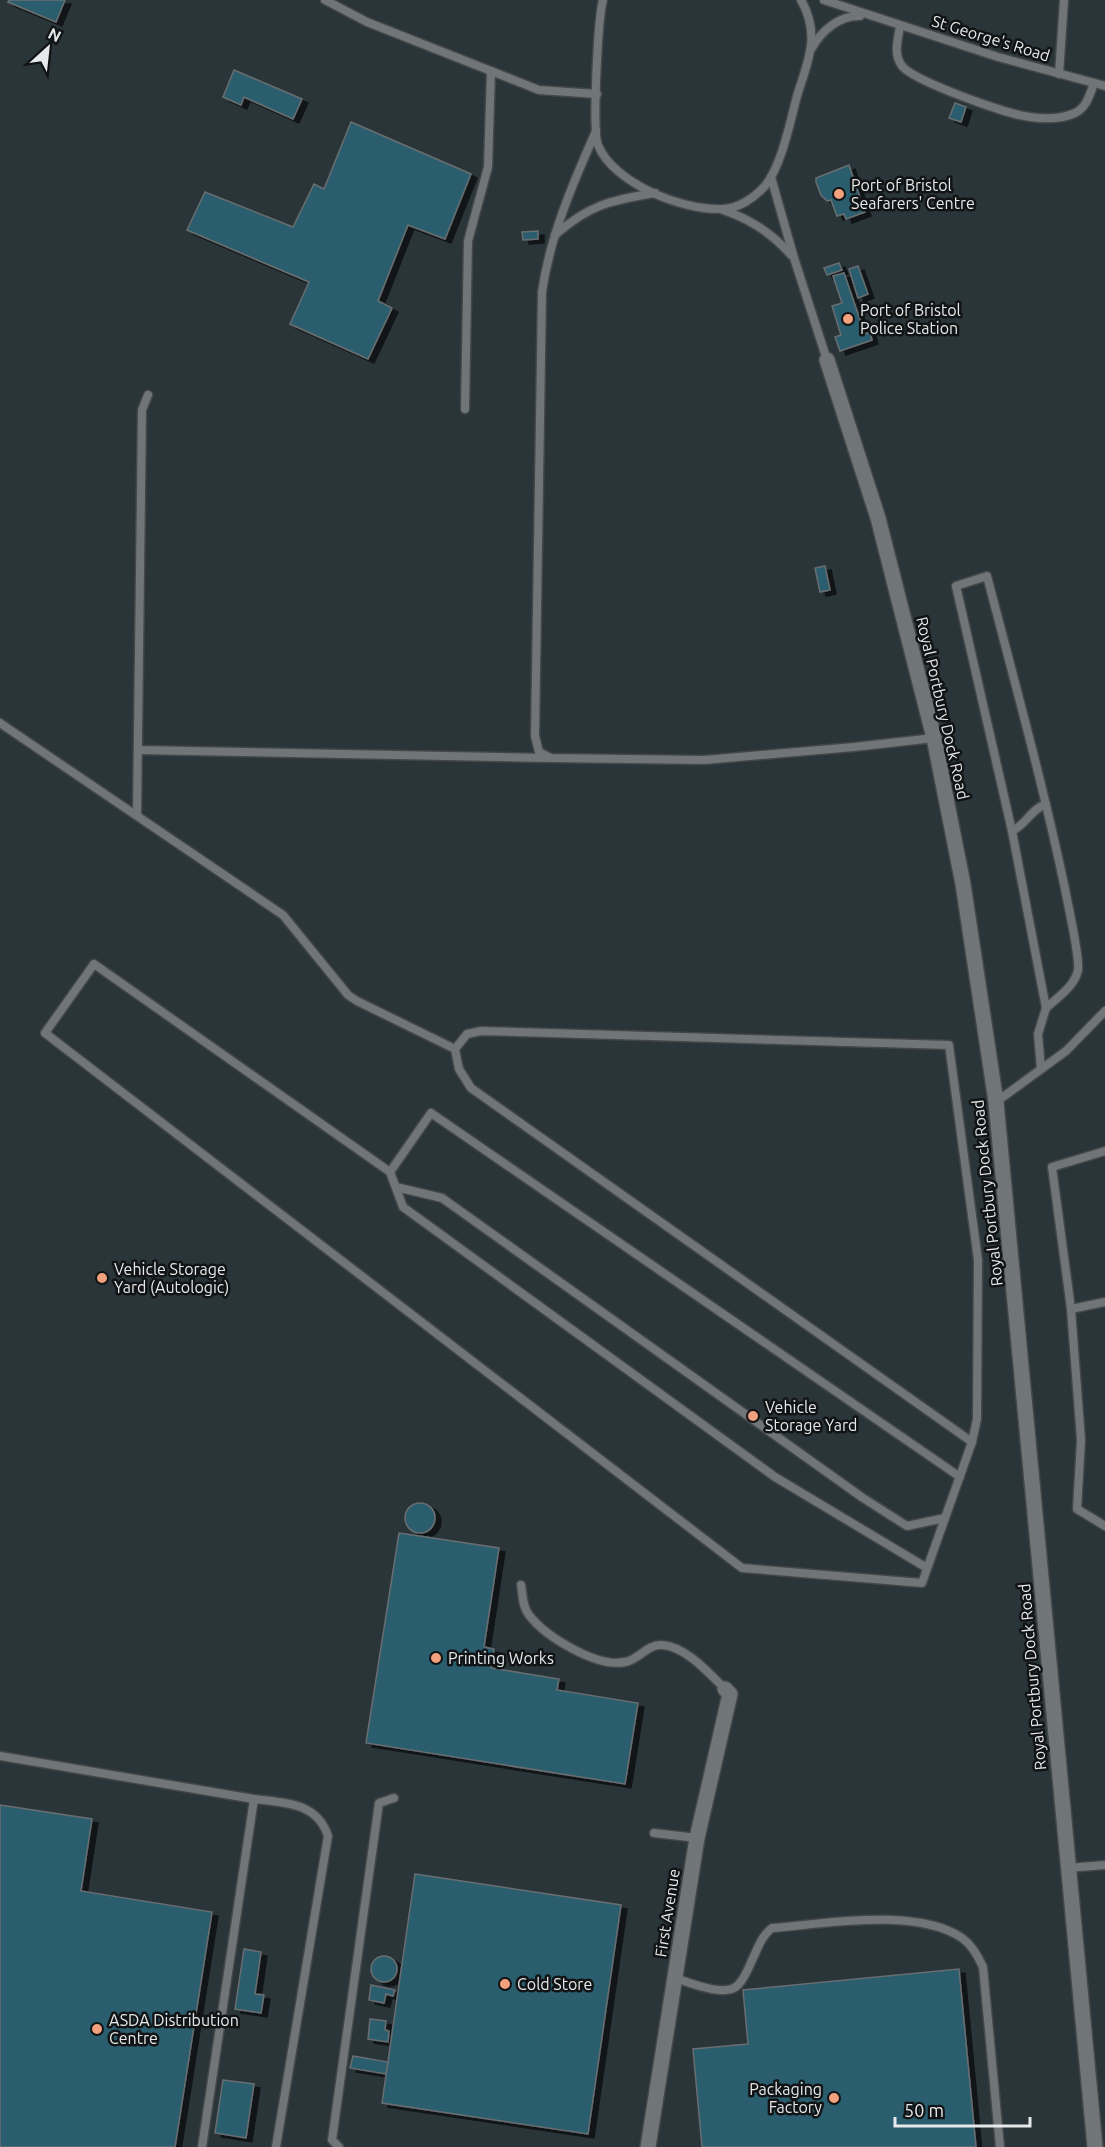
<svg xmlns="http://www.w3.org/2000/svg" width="1105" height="2147" viewBox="0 0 1105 2147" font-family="Ubuntu,sans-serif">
<defs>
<filter id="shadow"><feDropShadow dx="6" dy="4" stdDeviation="0" flood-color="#0009"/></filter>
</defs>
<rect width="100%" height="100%" fill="#272b2d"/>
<rect fill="#2a3539" x="0" y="0" width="1105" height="2147"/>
<g fill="#2a5d6d" stroke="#696e70" stroke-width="1.5" filter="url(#shadow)">
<path d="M9,0H65L56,22L8,2Z"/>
<path d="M234,70L302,99L293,119L244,97L241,105L223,97Z"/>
<path d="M955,103L966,107L961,122L949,118Z"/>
<path d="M351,122L471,174L445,239L408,225L378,301L392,308L368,359L290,324L309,282L187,230L205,192L293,227L314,184L324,189Z"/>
<path d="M849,165L865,212L846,219L844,214L837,216L831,200L827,201L821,195L816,182V178Z"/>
<path d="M538,231V239L523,240L522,232Z"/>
<path d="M839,263L842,270L827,275L824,268Z"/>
<path d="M858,266L868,294L858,298L849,269Z"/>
<path d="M844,273L865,334L870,332L872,340L840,351L835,337L841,335L832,306L842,303L833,276Z"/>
<path d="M825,566L830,590L820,592L815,568Z"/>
<circle cx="420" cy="1518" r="15"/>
<path d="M399,1533L499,1548L484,1647L494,1649L491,1668L559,1679L557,1690L638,1703L625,1784L366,1743Z"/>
<path d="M0,1805L92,1819L81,1891L212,1912L175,2147H0Z"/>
<path d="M415,1874L621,1905L588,2134L382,2103Z"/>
<path d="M244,1949L261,1952L255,1994L264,1995L261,2013L235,2009Z"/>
<circle cx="384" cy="1969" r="13"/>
<path d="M959,1969L976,2147H702L693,2049L748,2044L743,1990Z"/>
<path d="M371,1985L395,1990L393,1996L386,1994L384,2003L369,2000Z"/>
<path d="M370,2019L386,2021L385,2030L389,2031L388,2042L368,2039Z"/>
<path d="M353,2056L388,2062L386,2074L350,2068Z"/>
<path d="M223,2080L254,2084L246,2138L215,2133Z"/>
</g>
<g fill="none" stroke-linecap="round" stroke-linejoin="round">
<defs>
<g id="service">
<path d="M325,0L367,22L539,90L597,94"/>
<path d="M603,0C598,18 592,130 598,145C613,183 683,211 722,209C738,209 754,198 765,186C782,165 790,122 797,96C808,61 821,35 801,0"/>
<path d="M824,0L998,57L1105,86"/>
<path d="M900,26C898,39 893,54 902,66C914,81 1008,115 1030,117C1044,119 1062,119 1075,113C1087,107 1090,94 1094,83"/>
<path d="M812,48C821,31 840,15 860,16"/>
<path d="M1059,74L1064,0"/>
<path d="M596,131C573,183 550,236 542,292L535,736L539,752L551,758L704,760L854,747L934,738"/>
<path d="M771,177L794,258L827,360"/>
<path d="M723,210C750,219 773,234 791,255"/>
<path d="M555,235C589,205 611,200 655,193"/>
<path d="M465,409L468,241L488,167L491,71"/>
<path d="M0,723L283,915L348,995L357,1001L455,1049"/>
<path d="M138,750L548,758"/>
<path d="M137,815L142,410L148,395"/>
<path d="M1012,831C1026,825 1031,809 1046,804"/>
<path d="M481,1031L949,1045L978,1260L977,1419L972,1442L471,1088L459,1069L455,1049L467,1034Z"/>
<path d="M1041,1069L1038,1034L1046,1008L1012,831L956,586L987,576C1014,680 1043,784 1065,889C1068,905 1080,957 1078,970C1075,986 1058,997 1046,1008"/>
<path d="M996,1102L1066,1051L1105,1011"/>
<path d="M390,1172L431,1113L960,1477"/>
<path d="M396,1187L442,1198L863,1498L907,1526L945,1518"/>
<path d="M1105,1302L1071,1309L1081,1440L1077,1509L1105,1526"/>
<path d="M1071,1309L1052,1167L1105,1151"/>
<path d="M927,1568L775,1477L403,1207L390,1172L94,964L45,1033L742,1568L922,1583L972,1442"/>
<path d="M521,1585C523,1595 522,1606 529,1615C546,1637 597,1668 625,1662C639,1660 647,1644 662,1645C685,1646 709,1673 725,1689"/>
<path d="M0,1756L254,1799C285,1803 317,1802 328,1836L276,2147"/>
<path d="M654,1833L697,1838"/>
<path d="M1068,1868L1105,1865"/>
<path d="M675,1978C690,1983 726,1998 738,1985C746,1977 749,1966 754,1956C759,1945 762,1936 772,1928C824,1924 916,1907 962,1938C972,1945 978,1956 983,1967L1000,2147"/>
<path d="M202,2147L254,1799"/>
<path d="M339,2147L332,2140L379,1803L394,1798"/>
</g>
<g id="minor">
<path d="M827,360L878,518L934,738L963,884L996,1102L1095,2147"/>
<path d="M648,2147L697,1838L730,1694L725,1689"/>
</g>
</defs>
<use href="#service" stroke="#434748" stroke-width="11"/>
<use href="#minor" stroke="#434748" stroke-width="18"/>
<use href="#service" stroke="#707577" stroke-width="8"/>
<use href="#minor" stroke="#707577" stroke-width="15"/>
</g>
<g fill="#f1a17d" stroke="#111314" stroke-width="2">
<circle cx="839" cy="194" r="6"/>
<circle cx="848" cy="319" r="6"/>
<circle cx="102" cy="1278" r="6"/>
<circle cx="753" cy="1416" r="6"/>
<circle cx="436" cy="1658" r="6"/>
<circle cx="505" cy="1984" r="6"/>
<circle cx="97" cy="2029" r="6"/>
<circle cx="834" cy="2098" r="6"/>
</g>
<g text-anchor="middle" stroke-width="5" stroke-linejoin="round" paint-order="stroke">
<g font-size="16" fill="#e6e9ea" stroke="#111314">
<text transform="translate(991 38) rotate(17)" y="6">St George's Road</text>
<text transform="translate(943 708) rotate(77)" y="6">Royal Portbury Dock Road</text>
<text transform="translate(987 1193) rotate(-96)" y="6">Royal Portbury Dock Road</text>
<text transform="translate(1032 1677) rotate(-95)" y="6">Royal Portbury Dock Road</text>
<text transform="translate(667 1913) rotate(-81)" y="6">First Avenue</text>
</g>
<g font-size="16" fill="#e6e9ea" stroke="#111314" text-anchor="start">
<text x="851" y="191">Port of Bristol<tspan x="851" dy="18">Seafarers' Centre</tspan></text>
<text x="860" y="316">Port of Bristol<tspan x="860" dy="18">Police Station</tspan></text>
<text x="114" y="1275">Vehicle Storage<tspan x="114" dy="18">Yard (Autologic)</tspan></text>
<text x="765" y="1413">Vehicle<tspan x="765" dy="18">Storage Yard</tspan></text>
<text x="448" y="1664">Printing Works</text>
<text x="517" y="1990">Cold Store</text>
<text x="109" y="2026">ASDA Distribution<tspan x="109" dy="18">Centre</tspan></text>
<text x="822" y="2095" text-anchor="end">Packaging<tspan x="822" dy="18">Factory</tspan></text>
</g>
</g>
<g transform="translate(48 48) rotate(27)" stroke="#111314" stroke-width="4.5" paint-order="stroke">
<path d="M0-4.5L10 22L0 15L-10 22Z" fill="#e6e9ea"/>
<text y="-9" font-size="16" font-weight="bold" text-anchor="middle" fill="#e6e9ea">N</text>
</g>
<path d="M895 2117v9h135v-9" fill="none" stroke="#e6e9ea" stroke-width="3"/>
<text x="904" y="2117" font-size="18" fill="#e6e9ea" stroke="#111314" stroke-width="4.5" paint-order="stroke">50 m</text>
</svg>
